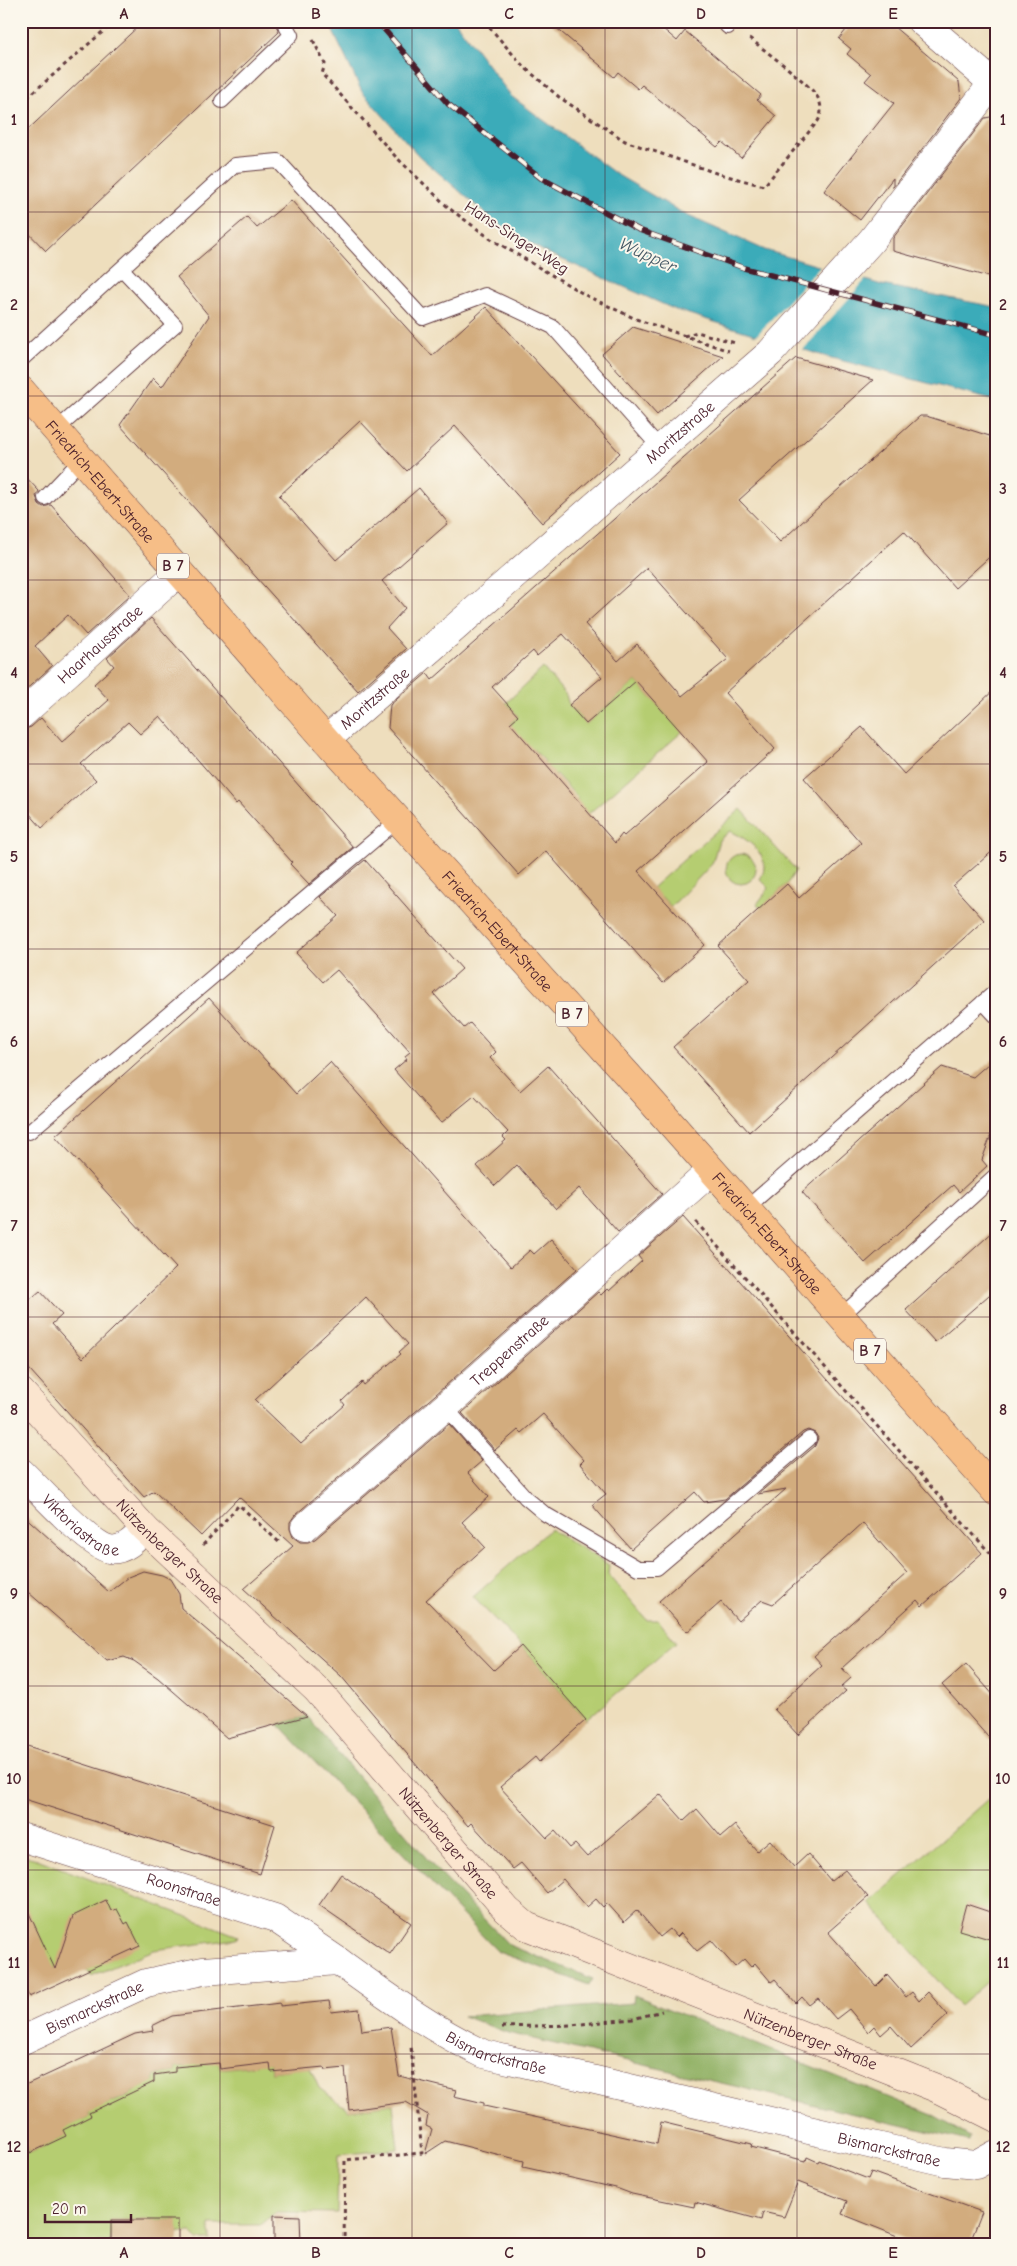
<svg xmlns="http://www.w3.org/2000/svg" width="1017" height="2266" viewBox="0 0 1017 2266" font-family="'Comic Neue',sans-serif">
<rect width="100%" height="100%" fill="#fbf7ec"/>
<filter id="ink" filterUnits="userSpaceOnUse"><feTurbulence type="fractalNoise" baseFrequency=".02" numOctaves="2"/><feDisplacementMap in="SourceGraphic" scale="10" xChannelSelector="R" yChannelSelector="G"/><feConvolveMatrix kernelMatrix="1 2 1 2 8 2 1 2 1" color-interpolation-filters="sRGB"/></filter>
<filter id="wash" filterUnits="userSpaceOnUse"><feTurbulence type="fractalNoise" baseFrequency=".0096" numOctaves="4" result="noise"/><feDisplacementMap in="SourceGraphic" scale="20" xChannelSelector="R" yChannelSelector="G"/><feGaussianBlur stdDeviation="1.12" result="paint"/><feColorMatrix in="noise" values="0 0 0 0 0 0 0 0 0 0 0 0 0 0 0 0 0 1.4 0 .05"/><feComposite in="paint" operator="in"/></filter>
<g filter="url(#wash)">
<rect width="100%" height="100%" fill="#eedebd"/>
<g fill="#b5cd71" stroke="#80764e">
<path d="M543,668L566,695L569,705L586,724L636,681L682,732L562,837L550,824L578,798L556,774L528,799L516,787L545,761L533,749L506,774L483,748L518,716L506,703Z"/>
<path d="M741,809L796,870L787,884L761,908L757,904L769,888L760,879C774,857 748,839 730,831L719,840L712,864L671,907L662,897L642,905L653,887Z"/>
<circle cx="741" cy="869" r="15"/>
<path d="M550,1529L609,1565L608,1575L647,1620H658L676,1642L586,1720L521,1646L473,1597Z"/>
<path d="M996,1792V1974L960,2006L869,1903Z"/>
<path d="M21,1855L37,1859L238,1936L236,1939L154,1950L91,1976L88,1971L55,1968L21,1985Z"/>
<path d="M268,2050L271,2072L288,2070L307,2061L319,2088L349,2110L393,2104L398,2149L338,2155L337,2213L276,2212L261,2225H210V2240H198L191,2233H178L177,2220H111V2242H98V2245H21V2147L26,2145L30,2153L65,2136L62,2129L91,2116L88,2110C103,2105 135,2097 142,2083L154,2081V2075L175,2072V2067L187,2066V2061L218,2058L220,2069L256,2065Z"/>
</g>
<g fill="#90b063" stroke="#6d6847">
<path d="M307,1716L433,1866L509,1945L593,1979L589,1985L498,1952L278,1724Z"/>
<path d="M634,1995L930,2114L970,2137L969,2141L508,2033L463,2016L633,2003Z"/>
</g>
<path fill="#3babb9" stroke="#426572" d="M328,21H455L511,96L616,174L686,215L765,250L882,285L996,307V401L824,356L676,310L543,251L494,221L419,156L362,92Z"/>
<path fill="#eedebd" d="M822,264L867,278L801,352L755,337Z"/>
<g id="blocks">
<g fill="#d2ac7e" fill-rule="evenodd">
<path d="M144,21H274L279,32L46,251L21,225V136Z"/>
<path d="M548,21H654L677,41L685,31L761,95L757,100L776,116L741,158L722,142L717,147L642,85L638,89L618,72L614,77Z"/>
<path d="M853,21H887L959,82L961,98L893,187V178L860,220L824,191L894,103L865,81L871,74L847,54L851,49L839,39Z"/>
<path d="M996,116V279L893,251V238L985,118Z"/>
<path d="M291,200L432,356L486,307L620,453L542,523L455,426L407,471L360,421L279,496L336,560L419,488L448,523L382,581L405,608L387,628L406,649L358,691L120,425L153,378L162,387L209,316L177,277L247,217L257,228Z"/>
<path d="M633,327L723,356L657,415L602,354Z"/>
<path d="M796,358L873,380L739,500L780,542L920,416H926L996,438V551L955,588L904,531L725,693L775,749L638,871L705,945L663,983L546,851L519,875L388,728L390,705L427,673L432,680ZM647,568L728,659L682,696L637,644L618,661L585,624ZM563,634L602,677L569,705L586,724L636,681L708,762L624,836L622,834L615,843L510,723L518,716L492,687L533,651L537,656Z"/>
<path d="M21,472L39,491L36,496L39,504L43,507L51,505L130,595L86,635L68,615L35,646L52,666L21,694Z"/>
<path d="M151,618L353,847L309,884L290,864L292,862L238,802L236,804L160,716L140,734L128,722L81,764L96,780L42,828L21,804V730L31,727L41,718L62,742L109,700L94,684L114,666L107,658Z"/>
<path d="M996,688V848L953,886L984,920L749,1132L673,1047L749,980L718,946L787,884L799,898L861,843L804,778L862,727L904,774Z"/>
<path d="M365,860L462,969L434,994L464,1028L470,1023L496,1052L490,1058L520,1091L548,1066L662,1194L618,1232L579,1188L556,1209L517,1165L495,1186L477,1166L506,1140L503,1137L508,1132L474,1096L441,1123L394,1070L407,1059L405,1056L410,1052L337,970L323,982L296,953L338,916L320,897Z"/>
<path d="M209,998L296,1094L330,1062L511,1267L530,1250L534,1254L551,1239L577,1269L435,1395L295,1515L290,1522V1529L293,1537L300,1542H308L315,1539L449,1424L482,1461L468,1473L489,1497L462,1522L485,1547L426,1600L494,1670L521,1646L586,1720L539,1762L535,1757L500,1787L547,1838L555,1831L570,1848L575,1844L587,1857L660,1794L684,1821L697,1809L721,1837L735,1825L757,1851L770,1840L794,1867L808,1854L831,1881L845,1870L868,1897L828,1932L876,1986L887,1975L906,1997L912,1992L919,2001L928,1992L948,2015L911,2049L891,2026L881,2035L874,2026L868,2032L849,2009L836,2019L818,1998L809,2005L802,1997L796,2003L775,1979L771,1982L755,1963L751,1967L744,1959L735,1967L711,1940L697,1951L681,1933L677,1937L670,1929L660,1937L637,1910L624,1922L607,1903L603,1907L596,1899L587,1907L563,1879L547,1893L521,1863L513,1869L471,1823L468,1826L341,1676L244,1589L293,1546L239,1497L201,1536L154,1491L144,1497L21,1360V1307L40,1291L62,1315L52,1324L83,1358L176,1268L55,1136ZM366,1297L408,1344L399,1352L401,1354L364,1385L362,1382L342,1401L345,1405L301,1444L255,1400Z"/>
<path d="M996,1057V1121L982,1160L987,1166L959,1192L953,1185L865,1263L802,1192L942,1067L973,1077Z"/>
<path d="M683,1217L982,1553L922,1606L917,1600L842,1668L851,1678L841,1687L846,1691L798,1735L774,1709L822,1665L814,1656L907,1573L863,1523L773,1604L762,1600L738,1621L721,1602L687,1632L659,1601L786,1489L758,1494L815,1446L818,1438L815,1433L808,1430L803,1432L725,1499L704,1502L695,1492L631,1549L592,1505L606,1494L580,1464L584,1460L543,1414L521,1433L518,1430L495,1450L462,1413L598,1292L601,1295L607,1289L609,1291L642,1261L638,1256Z"/>
<path d="M996,1229V1289L935,1342L906,1310Z"/>
<path d="M21,1513L109,1592L128,1577L143,1571L162,1575L170,1579L179,1594L181,1608L307,1716L227,1738L158,1678L134,1661L124,1657L107,1661L21,1586Z"/>
<path d="M966,1664L996,1698V1746L942,1685Z"/>
<path d="M21,1744L275,1825L260,1874L21,1798Z"/>
<path d="M341,1874L411,1923L390,1954L319,1905Z"/>
<path d="M21,1896L55,1969L73,1916L106,1900L111,1911L117,1909L125,1924L128,1922L140,1946L29,1997L21,1981Z"/>
<path d="M966,1904L996,1914V1941L959,1930Z"/>
<path d="M329,2001L331,2012L359,2009L362,2031L391,2027L399,2076L456,2090L454,2096L484,2103V2106L657,2144L661,2122L752,2144L751,2147L806,2161L807,2157L818,2162L819,2160L868,2179L871,2172L982,2212L969,2245H920L842,2214L847,2201L798,2182L784,2217L763,2212L761,2220L695,2202L694,2207L632,2194L616,2188L523,2167L524,2161L445,2141L425,2154L432,2129L426,2126L428,2115L406,2102L349,2110L345,2068L325,2070L324,2067L271,2072L270,2063L220,2069L219,2063L175,2067V2072L154,2075V2082L89,2113L91,2116L63,2130L66,2136L30,2153L21,2133V2087L135,2034L153,2031L152,2026L172,2016L280,2003V2006Z"/>
<path d="M274,2215L300,2216L301,2245H274Z"/>
<rect x="111" y="2220" width="67" height="25"/>
</g>
</g>
</g>
<g filter="url(#ink)">
<use href="#blocks" fill-opacity="0" stroke="#633c41" stroke-width="1"/>
<g fill="none" stroke-linecap="round" stroke-linejoin="round">
<defs>
<g id="lane">
<path d="M722,21L728,27"/>
<path d="M222,101L291,35L283,21"/>
<path d="M21,360L235,165L278,161L423,318L485,295L553,327L660,448"/>
<path d="M56,430L175,325L122,269"/>
<path d="M45,498L82,459"/>
<path d="M983,1002L996,1016"/>
<path d="M29,1132L398,820"/>
<path d="M744,1210L996,991"/>
<path d="M840,1317L996,1175"/>
<path d="M445,1407L526,1498L545,1514L638,1568H657L809,1439"/>
</g>
<g id="street">
<path d="M921,21L996,86"/>
<path id="s1" d="M21,715L179,572"/>
<path id="s2" d="M326,740L770,353L871,241L992,84"/>
<path id="s3" d="M21,1472C39,1489 89,1545 109,1549C124,1552 136,1538 145,1529"/>
<path id="s4" d="M305,1527L445,1407L711,1171"/>
<path id="s5" d="M21,1837L275,1918L338,1961"/>
<path id="s6" d="M21,2041L146,1983L203,1971L338,1961C385,1995 431,2029 484,2054L945,2162L976,2165L996,2154"/>
</g>
<g id="secondary">
<path id="s7" d="M21,1392L145,1529L317,1690L507,1910L526,1926L936,2088L996,2118"/>
</g>
<g id="primary">
<path id="s8" d="M21,390L326,740L643,1092L996,1492"/>
</g>
</defs>
<use href="#lane" stroke="#633c41" stroke-width="16"/>
<use href="#street" stroke="#633c41" stroke-width="29"/>
<use href="#secondary" stroke="#633c41" stroke-width="29"/>
<use href="#primary" stroke="#633c41" stroke-width="29"/>
<g stroke="#633c41" stroke-width="3" stroke-dasharray="4 4" stroke-linecap="butt">
<path d="M484,21L523,66L559,97L625,141L716,173L764,186L818,121C822,114 822,106 818,98C811,84 762,49 747,36"/>
<path d="M313,40L325,64L322,74L396,157L450,209L491,239L587,296L636,319L729,351"/>
<path d="M21,103L115,21"/>
<path d="M684,336L697,332L735,343L734,345"/>
<path d="M696,1222L996,1560"/>
<path d="M203,1545L239,1505L281,1544"/>
<path d="M502,2027L571,2025L633,2019L662,2011"/>
<path d="M344,2245L345,2160L422,2153L411,2047"/>
</g>
<use href="#lane" stroke="#fff" stroke-width="14"/>
<use href="#street" stroke="#fff" stroke-width="28"/>
<use href="#secondary" stroke="#fbe5cf" stroke-width="28"/>
<use href="#primary" stroke="#f6be87" stroke-width="28"/>
<defs>
<path id="rail" d="M377,21L448,104L541,178L639,230L744,268L996,335"/>
</defs>
<use href="#rail" stroke="#4a1f2b" stroke-width="5.5"/>
<use href="#rail" stroke="#fbf7ec" stroke-width="4" stroke-dasharray="11" stroke-linecap="butt"/>
</g>
</g>
<path fill="none" stroke="#4a1f2b" stroke-width="1" stroke-opacity="0.55" d="M220,21V2245M412,21V2245M605,21V2245M797,21V2245M21,212H996M21,396H996M21,580H996M21,764H996M21,949H996M21,1133H996M21,1317H996M21,1502H996M21,1686H996M21,1870H996M21,2054H996"/>
<g text-anchor="middle" stroke-width="4" stroke-linejoin="round" paint-order="stroke">
<g fill="#fbf7ec" stroke="#7f6065" stroke-width="1">
<rect x="157" y="553.5" width="32" height="25" rx="4"/>
<rect x="556" y="1001.5" width="32" height="25" rx="4"/>
<rect x="854" y="1338.5" width="32" height="25" rx="4"/>
</g>
<g font-size="15" font-weight="bold" fill="#4a1f2b">
<text x="173" y="571">B 7</text>
<text x="572" y="1019">B 7</text>
<text x="870" y="1356">B 7</text>
</g>
<g font-size="16" fill="#4a1f2b" stroke="#fbf7ec">
<text transform="translate(517 237) rotate(33)" y="6">Hans-Singer-Weg</text>
<text dy="6" stroke="none"><textPath href="#s2" startOffset="469">Moritzstraße</textPath></text>
<text dy="6" stroke="none"><textPath href="#s8" startOffset="121">Friedrich-Ebert-Straße</textPath></text>
<text dy="6" stroke="none"><textPath href="#s1" startOffset="106">Haarhausstraße</textPath></text>
<text dy="6" stroke="none"><textPath href="#s2" startOffset="64">Moritzstraße</textPath></text>
<text dy="6" stroke="none"><textPath href="#s8" startOffset="721">Friedrich-Ebert-Straße</textPath></text>
<text dy="6" stroke="none"><textPath href="#s8" startOffset="1126">Friedrich-Ebert-Straße</textPath></text>
<text dy="6" stroke="none"><textPath href="#s4" startOffset="270">Treppenstraße</textPath></text>
<text dy="6" stroke="none"><textPath href="#s3" startOffset="81">Viktoriastraße</textPath></text>
<text dy="6" stroke="none"><textPath href="#s7" startOffset="218">Nützenberger Straße</textPath></text>
<text dy="6" stroke="none"><textPath href="#s7" startOffset="622">Nützenberger Straße</textPath></text>
<text dy="6" stroke="none"><textPath href="#s5" startOffset="171">Roonstraße</textPath></text>
<text dy="6" stroke="none"><textPath href="#s6" startOffset="81">Bismarckstraße</textPath></text>
<text dy="6" stroke="none"><textPath href="#s7" startOffset="1042">Nützenberger Straße</textPath></text>
<text dy="6" stroke="none"><textPath href="#s6" startOffset="516">Bismarckstraße</textPath></text>
<text dy="6" stroke="none"><textPath href="#s6" startOffset="921">Bismarckstraße</textPath></text>
</g>
<g font-size="18" font-style="italic" fill="#445764" stroke="#fbf7ec">
<text transform="translate(648 255) rotate(25)" y="6">Wupper</text>
</g>
</g>
<rect width="1017" height="2266" fill="none" stroke="#fbf7ec" stroke-width="55"/>
<path d="M45 2214v8h86v-8" fill="none" stroke="#4a1f2b" stroke-width="2.5"/>
<text x="52" y="2214" font-size="15" fill="#4a1f2b" stroke="#fbf7ec" stroke-width="4" paint-order="stroke">20 m</text>
<rect x="28" y="28" width="962" height="2210" fill="none" stroke="#4a1f2b" stroke-width="2"/>
<g font-size="16" text-anchor="middle" font-weight="bold" fill="#4a1f2b">
<text x="124" y="19">A</text>
<text x="316" y="19">B</text>
<text x="509" y="19">C</text>
<text x="701" y="19">D</text>
<text x="893" y="19">E</text>
<text x="14" y="125">1</text>
<text x="1003" y="125">1</text>
<text x="14" y="310">2</text>
<text x="1003" y="310">2</text>
<text x="14" y="494">3</text>
<text x="1003" y="494">3</text>
<text x="14" y="678">4</text>
<text x="1003" y="678">4</text>
<text x="14" y="862">5</text>
<text x="1003" y="862">5</text>
<text x="14" y="1047">6</text>
<text x="1003" y="1047">6</text>
<text x="14" y="1231">7</text>
<text x="1003" y="1231">7</text>
<text x="14" y="1415">8</text>
<text x="1003" y="1415">8</text>
<text x="14" y="1599">9</text>
<text x="1003" y="1599">9</text>
<text x="14" y="1784">10</text>
<text x="1003" y="1784">10</text>
<text x="14" y="1968">11</text>
<text x="1003" y="1968">11</text>
<text x="14" y="2152">12</text>
<text x="1003" y="2152">12</text>
<text x="124" y="2258">A</text>
<text x="316" y="2258">B</text>
<text x="509" y="2258">C</text>
<text x="701" y="2258">D</text>
<text x="893" y="2258">E</text>
</g>
</svg>
